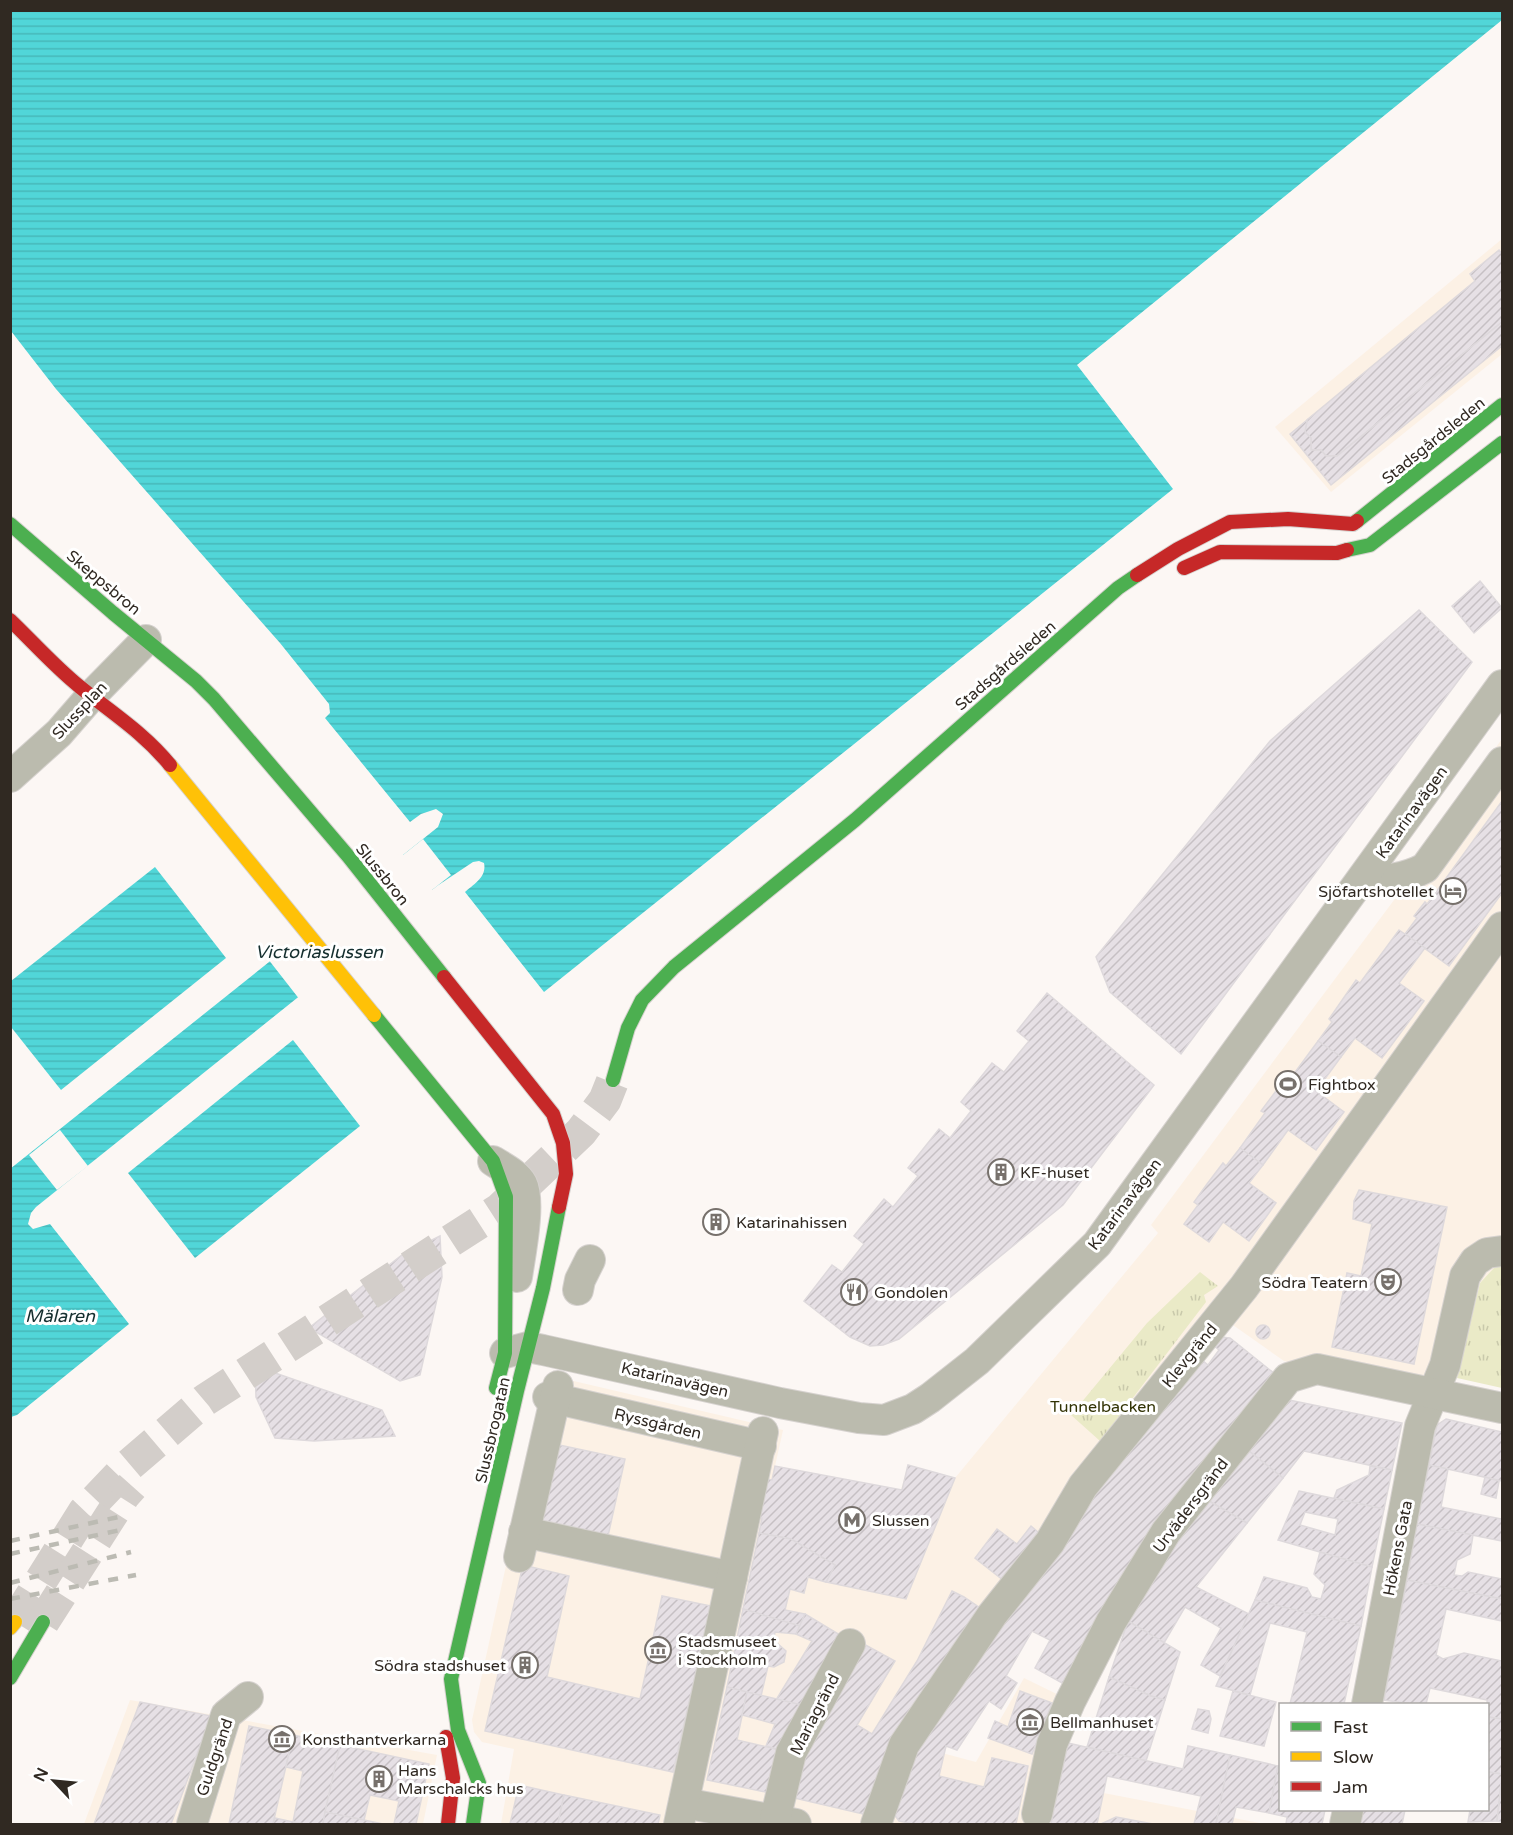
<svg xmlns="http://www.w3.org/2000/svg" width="1513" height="1835" viewBox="0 0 1513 1835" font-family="'Varela Round',sans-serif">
<defs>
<pattern id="park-tufts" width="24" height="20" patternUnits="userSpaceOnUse" patternTransform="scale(1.5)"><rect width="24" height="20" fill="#eaeac7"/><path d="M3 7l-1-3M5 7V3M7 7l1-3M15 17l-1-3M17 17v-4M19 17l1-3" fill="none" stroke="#c9c9ab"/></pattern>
<pattern id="water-rules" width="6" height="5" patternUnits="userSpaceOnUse" patternTransform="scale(1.5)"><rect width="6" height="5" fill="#51d6d8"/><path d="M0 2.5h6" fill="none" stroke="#47b8b9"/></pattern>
<pattern id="building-hatch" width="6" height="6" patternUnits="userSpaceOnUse" patternTransform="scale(1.5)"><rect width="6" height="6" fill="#e6e0e5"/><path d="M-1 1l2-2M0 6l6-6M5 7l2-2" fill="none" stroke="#c6c0c4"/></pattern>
</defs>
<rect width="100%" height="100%" fill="#fcf7f4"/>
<g fill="#fcf1e5">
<path d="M1502,239V354L1331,492L1275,427Z"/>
<path d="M1502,739V1265L1480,1283L1457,1378L1429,1395L1319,1371L1284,1361L1223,1318L908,1744L976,1762L1024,1678L1069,1700L1041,1781L1265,1824H501L514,1749L482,1742L474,1732L472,1720L548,1375L783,1430L775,1466L901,1490L908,1465L955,1478L1158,1233L1151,1225L1403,888L1443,818Z"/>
<path d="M130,1700L437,1755L423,1824H84Z"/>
</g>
<g fill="url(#park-tufts)">
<path d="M1502,1265V1388L1457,1378L1480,1283L1494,1268Z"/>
<path d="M1200,1272L1218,1286L1204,1295L1206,1302L1100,1441L1071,1415L1147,1323Z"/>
</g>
<g fill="url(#water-rules)">
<path d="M11,11H1502V20L1077,365L1173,489L544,992L465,892C474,884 487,877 484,863L479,861L473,862L437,886L36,1207L31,1213L28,1224L33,1229L50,1224L129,1324L17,1415L11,1417L10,1169L438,827L443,814L436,809L421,814L410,822L325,718L330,713L329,704L280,643L56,389L11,331Z"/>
<path d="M155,867L226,958L61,1090L11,1027V981Z"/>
<path d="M293,1040L360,1126L195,1258L128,1173Z"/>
</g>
<g fill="#fcf7f4">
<path d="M423,839L451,875L432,890L433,893L300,1000L268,959L400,853L403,855Z"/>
<path d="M60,1130L88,1166L57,1190L29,1155Z"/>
</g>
<g fill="url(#building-hatch)" stroke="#ded9dc" stroke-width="1.5" fill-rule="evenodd">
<path d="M1499,250L1502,254V322L1337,456H1326L1321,450H1311V438L1305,432L1307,420L1475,281L1470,274Z"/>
<path d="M1502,322V346L1331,485L1290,434L1307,420L1305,432L1311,438V450H1321L1326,456H1337Z"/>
<path d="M1480,581L1502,608L1474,633L1452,606Z"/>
<path d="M1419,610L1472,662L1181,1054L1110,992L1096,957L1270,741Z"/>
<path d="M1502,801V893L1449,966L1405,934L1417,918L1414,916L1425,902L1427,904L1431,899Z"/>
<path d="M1399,930L1425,948L1399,983L1424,1001L1382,1058L1355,1038L1341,1057L1318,1041L1332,1022L1329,1019L1356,980L1360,983Z"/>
<path d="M1047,993L1154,1085L1063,1205L899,1339L883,1345L870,1346L850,1337L804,1301L832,1265L842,1272L864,1244L854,1236L884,1199L893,1207L918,1176L908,1168L939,1129L950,1138L971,1111L961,1102L992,1063L1004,1072L1015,1058L1029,1041L1017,1031Z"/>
<path d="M1318,1041L1341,1057L1316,1091L1344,1112L1316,1150L1288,1130L1263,1165L1240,1148L1265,1113L1261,1111L1290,1072L1293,1075Z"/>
<path d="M1240,1148L1263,1165L1249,1183L1276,1203L1249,1241L1223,1222L1209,1242L1184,1224L1198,1205L1194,1202L1207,1184L1223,1163L1226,1166Z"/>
<path d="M1359,1190L1447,1207L1414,1364L1332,1347L1347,1273L1361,1276L1372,1224L1353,1219L1354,1201Z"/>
<path d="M713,1210L728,1220L719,1234L704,1224Z"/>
<path d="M440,1236L442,1277L420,1375L400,1381L309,1328L402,1255Z"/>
<circle cx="1263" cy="1332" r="7"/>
<path d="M1220,1337L1230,1338L1275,1374L1064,1684L1035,1668L1050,1640L1032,1631L1006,1676L1017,1683L1001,1709L989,1701L957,1750L946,1746L939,1776L984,1787L992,1758L1028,1766L1016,1824H913L899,1821L894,1814L914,1747L1093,1490L1202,1360L1208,1365L1219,1350L1213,1345Z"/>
<path d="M255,1366L382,1410L395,1436L314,1441L275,1438L256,1397Z"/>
<path d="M1289,1400L1402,1423L1392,1470L1304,1451L1283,1478L1249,1451Z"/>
<path d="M1446,1419L1502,1432V1481L1429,1465L1437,1425Z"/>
<path d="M550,1443L625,1459L608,1536L534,1520Z"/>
<path d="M1249,1451L1283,1478L1247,1523L1209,1501Z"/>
<path d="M908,1465L955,1478L906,1599L826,1582L835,1565L791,1539L759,1533L762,1518L752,1516L761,1478L772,1480L775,1466L902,1490Z"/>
<path d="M1429,1465L1448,1469L1441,1507L1502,1519V1541L1417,1524Z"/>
<path d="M1370,1466L1392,1470L1384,1509L1334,1498L1337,1490L1369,1475Z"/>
<path d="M1485,1477L1499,1481L1496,1498L1481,1494Z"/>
<path d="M1299,1491L1384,1509L1372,1567L1278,1540ZM1305,1512L1338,1519L1335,1535L1300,1525Z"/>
<path d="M1209,1501L1247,1523L1196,1587L1249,1614L1220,1676L1201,1665L1221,1628L1185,1607L1164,1643L1128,1621L1160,1565Z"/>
<path d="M1417,1524L1473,1535L1470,1554L1457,1560L1454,1575L1462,1576L1468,1572L1502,1579V1599L1407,1580Z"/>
<path d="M1031,1526L1045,1538L1008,1584L975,1558L997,1529L1017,1544Z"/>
<path d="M759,1533L791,1539L835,1565L826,1582L808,1577L804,1593L790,1589L785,1610L805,1614L800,1626L743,1609Z"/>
<path d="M1320,1552L1372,1567L1361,1626L1255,1600L1264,1577L1307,1588L1312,1597L1321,1599L1325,1585L1314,1574Z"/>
<path d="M523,1565L569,1576L547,1677L640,1699L662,1596L711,1606L673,1772L485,1731Z"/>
<path d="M1407,1580L1502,1599V1621L1446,1609L1436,1655L1443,1659L1464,1653L1502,1661V1719L1488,1717L1487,1700L1430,1688L1426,1704H1412L1384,1700Z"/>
<path d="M952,1591L964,1597L986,1612L871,1809L863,1814L790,1797L799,1763L862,1643L895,1661L857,1725L872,1734L917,1661Z"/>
<path d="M1255,1600L1361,1626L1344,1704H1290L1307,1632L1270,1623L1250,1695L1216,1686Z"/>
<path d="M743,1609L800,1626L796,1634L775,1632L773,1643L778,1644L786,1651L784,1662L774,1667L768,1666L761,1696L727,1687Z"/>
<path d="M805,1614L845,1638L806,1706L776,1700L812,1641L796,1634Z"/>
<path d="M1128,1621L1180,1652L1165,1700L1151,1696L1109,1677Z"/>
<path d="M1109,1677L1151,1696L1165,1700L1146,1761L1087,1747Z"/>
<path d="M727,1687L747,1692L737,1740L780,1750L770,1793L707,1780Z"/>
<path d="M1020,1691L1052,1703L1032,1754L988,1738L995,1721L1008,1727Z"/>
<path d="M1233,1691L1276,1702L1264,1746L1220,1736Z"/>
<path d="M747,1692L806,1706L780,1750L766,1746L775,1724L742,1715Z"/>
<path d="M140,1702L211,1716L171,1824H94Z"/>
<path d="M1198,1709L1209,1711L1211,1719L1208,1733L1192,1729Z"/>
<path d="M1488,1717L1502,1719V1774L1488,1772Z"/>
<path d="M249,1726L293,1735L273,1824H229Z"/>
<path d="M293,1735L340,1745L323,1824H304L293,1822L303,1771L286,1767Z"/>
<path d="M1068,1743L1183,1769L1188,1746L1230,1755L1216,1824H1194L1201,1796L1107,1776L1097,1824H1051Z"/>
<path d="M340,1745L429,1764L416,1824H394L399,1801L370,1795L364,1820L325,1812Z"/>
<path d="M1230,1755L1278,1766L1269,1813L1236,1807L1232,1824H1216Z"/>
<path d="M1278,1766L1280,1767V1810H1325L1322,1824H1286L1287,1817L1269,1813Z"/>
<path d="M1488,1772L1502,1774L1497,1821L1468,1822L1470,1810H1488Z"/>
<path d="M1502,1779V1822L1497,1821Z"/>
<path d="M519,1785L564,1795L558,1824H510Z"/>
<path d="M564,1795L660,1815L658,1824H558Z"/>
<path d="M1363,1810H1405L1402,1824H1360Z"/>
<path d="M325,1812L364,1820L383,1824H323Z"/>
<path d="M1116,1817L1153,1824H1101Z"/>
<path d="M275,1818L293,1822L304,1824H273Z"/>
</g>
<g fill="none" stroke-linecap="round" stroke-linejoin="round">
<g stroke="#d3ceca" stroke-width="33" stroke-dasharray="33 16" stroke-linecap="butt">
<path d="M15,1622L84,1512L128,1466L205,1400L500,1209L581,1132L605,1100L613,1080"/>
<path d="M43,1622L124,1495L132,1486"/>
</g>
<defs>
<g id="street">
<path d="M10,777L59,733L92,695L146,640"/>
<path d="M1361,881C1384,881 1404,879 1425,868L1502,762"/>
<path d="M493,1161C502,1167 517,1174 522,1184C531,1202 520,1256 517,1277"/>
<path d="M578,1290L580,1280L590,1260"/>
<path d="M505,1353L528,1347L543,1350L780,1403L859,1418L884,1420L913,1409L930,1398L977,1361L1097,1244L1502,685"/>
<path d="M548,1397L761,1446"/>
<path d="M524,1532L732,1577"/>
<path d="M519,1557L558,1386"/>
<path d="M1367,1704L1420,1426L1445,1365L1465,1276L1475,1261L1487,1253L1502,1251"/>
<path d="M684,1803L796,1824"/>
<path d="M1037,1814L1052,1744L1070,1702L1111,1622L1166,1532L1288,1378L1317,1369L1502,1408"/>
<path d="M775,1820L791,1753L850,1644"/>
<path d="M192,1824L226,1715L248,1697"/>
<path d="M679,1824L763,1432"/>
<path d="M876,1824L904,1745L992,1615L1050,1542L1083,1486L1244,1287L1502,927"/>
<path d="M1345,1824L1348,1810"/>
</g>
<g id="fast">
<path d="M1357,521L1502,405"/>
<path d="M10,524L113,613L196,681L214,699L348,856L444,977"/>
<path d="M1347,550L1370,545L1502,443"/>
<path d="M374,1015L493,1161L506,1197L505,1353L496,1388"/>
<path d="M613,1080L628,1028L642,1000L674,967L855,820L1118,588L1137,575"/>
<path d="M10,1678L43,1622"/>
<path d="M473,1824L479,1783L458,1730L451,1679L517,1391L543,1288L559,1207"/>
</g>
<g id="slow">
<path d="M170,765L374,1015"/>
<path d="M10,1628L15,1622"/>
</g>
<g id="jam">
<path d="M1184,568L1220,552L1337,553L1347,550"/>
<path d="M1137,575L1178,549L1230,522L1288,519L1353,524L1357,521"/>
<path d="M10,620C33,642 55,667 80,687C112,713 144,733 170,765"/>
<path d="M444,977L553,1114L563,1143L566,1174L559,1207"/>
<path d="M446,1737L453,1778L448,1824"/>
</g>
</defs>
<use href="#street" stroke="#d6d2cf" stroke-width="32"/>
<use href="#fast" stroke="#d6d2cf" stroke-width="16"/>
<use href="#slow" stroke="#d6d2cf" stroke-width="16"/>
<use href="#jam" stroke="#d6d2cf" stroke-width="16"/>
<use href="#street" stroke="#bbbbae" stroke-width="30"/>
<use href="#fast" stroke="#4caf50" stroke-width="14"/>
<use href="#slow" stroke="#ffc107" stroke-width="14"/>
<use href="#jam" stroke="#c62828" stroke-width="14"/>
<g stroke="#bcbbb3" stroke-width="4.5" stroke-dasharray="10 10" stroke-linecap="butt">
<path d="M10,1541L123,1516"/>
<path d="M10,1554L125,1529"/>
<path d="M10,1583L131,1552"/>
<path d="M10,1599L136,1575"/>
</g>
</g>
<defs>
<symbol id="hotel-ring" viewBox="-11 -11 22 22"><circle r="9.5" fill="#fff" stroke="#77716c" stroke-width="1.5"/><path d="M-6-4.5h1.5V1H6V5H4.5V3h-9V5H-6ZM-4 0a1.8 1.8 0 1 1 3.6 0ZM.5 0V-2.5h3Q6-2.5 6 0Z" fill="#77716c"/></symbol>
<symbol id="stadium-ring" viewBox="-11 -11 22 22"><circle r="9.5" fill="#fff" stroke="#77716c" stroke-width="1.5"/><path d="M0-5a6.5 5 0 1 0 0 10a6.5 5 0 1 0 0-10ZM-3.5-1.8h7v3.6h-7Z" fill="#77716c"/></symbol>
<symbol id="building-ring" viewBox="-11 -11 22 22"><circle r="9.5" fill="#fff" stroke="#77716c" stroke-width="1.5"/><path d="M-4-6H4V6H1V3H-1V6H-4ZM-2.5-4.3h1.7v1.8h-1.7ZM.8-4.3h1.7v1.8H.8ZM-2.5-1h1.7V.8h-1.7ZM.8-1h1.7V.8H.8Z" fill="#77716c"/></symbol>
<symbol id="theatre-ring" viewBox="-11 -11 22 22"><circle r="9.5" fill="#fff" stroke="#77716c" stroke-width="1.5"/><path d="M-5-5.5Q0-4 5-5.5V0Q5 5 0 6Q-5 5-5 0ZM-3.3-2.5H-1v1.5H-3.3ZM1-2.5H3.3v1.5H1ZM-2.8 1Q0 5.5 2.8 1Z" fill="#77716c"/></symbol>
<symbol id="restaurant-ring" viewBox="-11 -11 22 22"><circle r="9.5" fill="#fff" stroke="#77716c" stroke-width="1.5"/><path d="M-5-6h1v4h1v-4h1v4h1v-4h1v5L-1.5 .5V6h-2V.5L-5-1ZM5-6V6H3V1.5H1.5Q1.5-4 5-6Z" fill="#77716c"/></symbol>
<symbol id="metro-ring" viewBox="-11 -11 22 22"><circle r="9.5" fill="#fff" stroke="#77716c" stroke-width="1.5"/><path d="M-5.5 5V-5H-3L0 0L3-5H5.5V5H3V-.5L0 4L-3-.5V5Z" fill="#77716c"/></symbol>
<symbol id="museum-ring" viewBox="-11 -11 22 22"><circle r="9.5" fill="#fff" stroke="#77716c" stroke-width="1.5"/><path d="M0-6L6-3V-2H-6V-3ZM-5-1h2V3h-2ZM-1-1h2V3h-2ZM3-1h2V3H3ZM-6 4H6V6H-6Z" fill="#77716c"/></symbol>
</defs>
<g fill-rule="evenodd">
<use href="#hotel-ring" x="1438" y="876" width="30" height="30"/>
<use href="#stadium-ring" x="1273" y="1069" width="30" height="30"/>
<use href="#building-ring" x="986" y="1157" width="30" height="30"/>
<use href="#building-ring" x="701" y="1207" width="30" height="30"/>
<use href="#theatre-ring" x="1373" y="1267" width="30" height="30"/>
<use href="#restaurant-ring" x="839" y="1277" width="30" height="30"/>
<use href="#metro-ring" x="837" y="1505" width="30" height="30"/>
<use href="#museum-ring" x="643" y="1635" width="30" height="30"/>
<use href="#building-ring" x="510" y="1650" width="30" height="30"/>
<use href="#museum-ring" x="1015" y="1707" width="30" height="30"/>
<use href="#museum-ring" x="267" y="1724" width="30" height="30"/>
<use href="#building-ring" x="364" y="1764" width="30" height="30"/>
</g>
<g text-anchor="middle" stroke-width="6" stroke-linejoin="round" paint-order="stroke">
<g font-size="16" fill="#302922" stroke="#fff">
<text transform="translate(1433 440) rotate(-39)" y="6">Stadsgårdsleden</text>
<text transform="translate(104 582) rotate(40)" y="6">Skeppsbron</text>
<text transform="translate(1005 665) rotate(-41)" y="6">Stadsgårdsleden</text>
<text transform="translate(79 710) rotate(-47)" y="6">Slussplan</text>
<text transform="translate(1411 812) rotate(-54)" y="6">Katarinavägen</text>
<text transform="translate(383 874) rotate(51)" y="6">Slussbron</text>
<text transform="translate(1124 1204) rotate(-53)" y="6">Katarinavägen</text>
<text transform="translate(1189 1355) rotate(-51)" y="6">Klevgränd</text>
<text transform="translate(675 1379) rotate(13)" y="6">Katarinavägen</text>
<text transform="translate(658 1423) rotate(13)" y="6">Ryssgården</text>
<text transform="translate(492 1430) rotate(-77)" y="6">Slussbrogatan</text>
<text transform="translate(1190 1505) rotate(-53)" y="6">Urvädersgränd</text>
<text transform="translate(1397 1548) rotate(-79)" y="6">Hökens Gata</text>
<text transform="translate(814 1714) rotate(-63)" y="6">Mariagränd</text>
<text transform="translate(214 1757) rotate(-71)" y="6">Guldgränd</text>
</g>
<g font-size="16" fill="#302922" stroke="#fff" text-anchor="start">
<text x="1434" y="897" text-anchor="end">Sjöfartshotellet</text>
<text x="1308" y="1090">Fightbox</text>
<text x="1020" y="1178">KF-huset</text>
<text x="736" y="1228">Katarinahissen</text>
<text x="1368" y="1288" text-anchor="end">Södra Teatern</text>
<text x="874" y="1298">Gondolen</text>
<text x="872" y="1526">Slussen</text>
<text x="678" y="1647">Stadsmuseet<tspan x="678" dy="18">i Stockholm</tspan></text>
<text x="506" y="1671" text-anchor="end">Södra stadshuset</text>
<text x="1050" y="1728">Bellmanhuset</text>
<text x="302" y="1745">Konsthantverkarna</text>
<text x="398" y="1776">Hans<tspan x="398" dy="18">Marschalcks hus</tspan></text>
</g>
<g font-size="16" fill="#313204" stroke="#fff">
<text x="1103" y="1412">Tunnelbacken</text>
</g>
<g font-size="18" font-style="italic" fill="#152f2f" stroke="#fff">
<text x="319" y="958">Victoriaslussen</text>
<text x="60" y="1322">Mälaren</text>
</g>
</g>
<rect width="1513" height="1835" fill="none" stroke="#302922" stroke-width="24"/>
<rect x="1279" y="1703" width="210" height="108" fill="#ffffff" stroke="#aca9a7" stroke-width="1.5"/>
<rect x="1291" y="1722" width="30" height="9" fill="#4caf50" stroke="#aca9a7" stroke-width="1.5"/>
<text x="1333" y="1733" font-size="18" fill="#302922">Fast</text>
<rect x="1291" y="1752" width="30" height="9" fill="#ffc107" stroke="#aca9a7" stroke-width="1.5"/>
<text x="1333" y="1763" font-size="18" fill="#302922">Slow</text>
<rect x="1291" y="1782" width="30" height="9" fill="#c62828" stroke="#aca9a7" stroke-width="1.5"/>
<text x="1333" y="1793" font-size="18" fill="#302922">Jam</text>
<g transform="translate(54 1781) rotate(296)" stroke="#ffffff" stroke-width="4.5" paint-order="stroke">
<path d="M0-4.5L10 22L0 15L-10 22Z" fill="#302922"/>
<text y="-9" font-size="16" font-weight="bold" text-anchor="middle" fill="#302922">N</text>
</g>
</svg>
